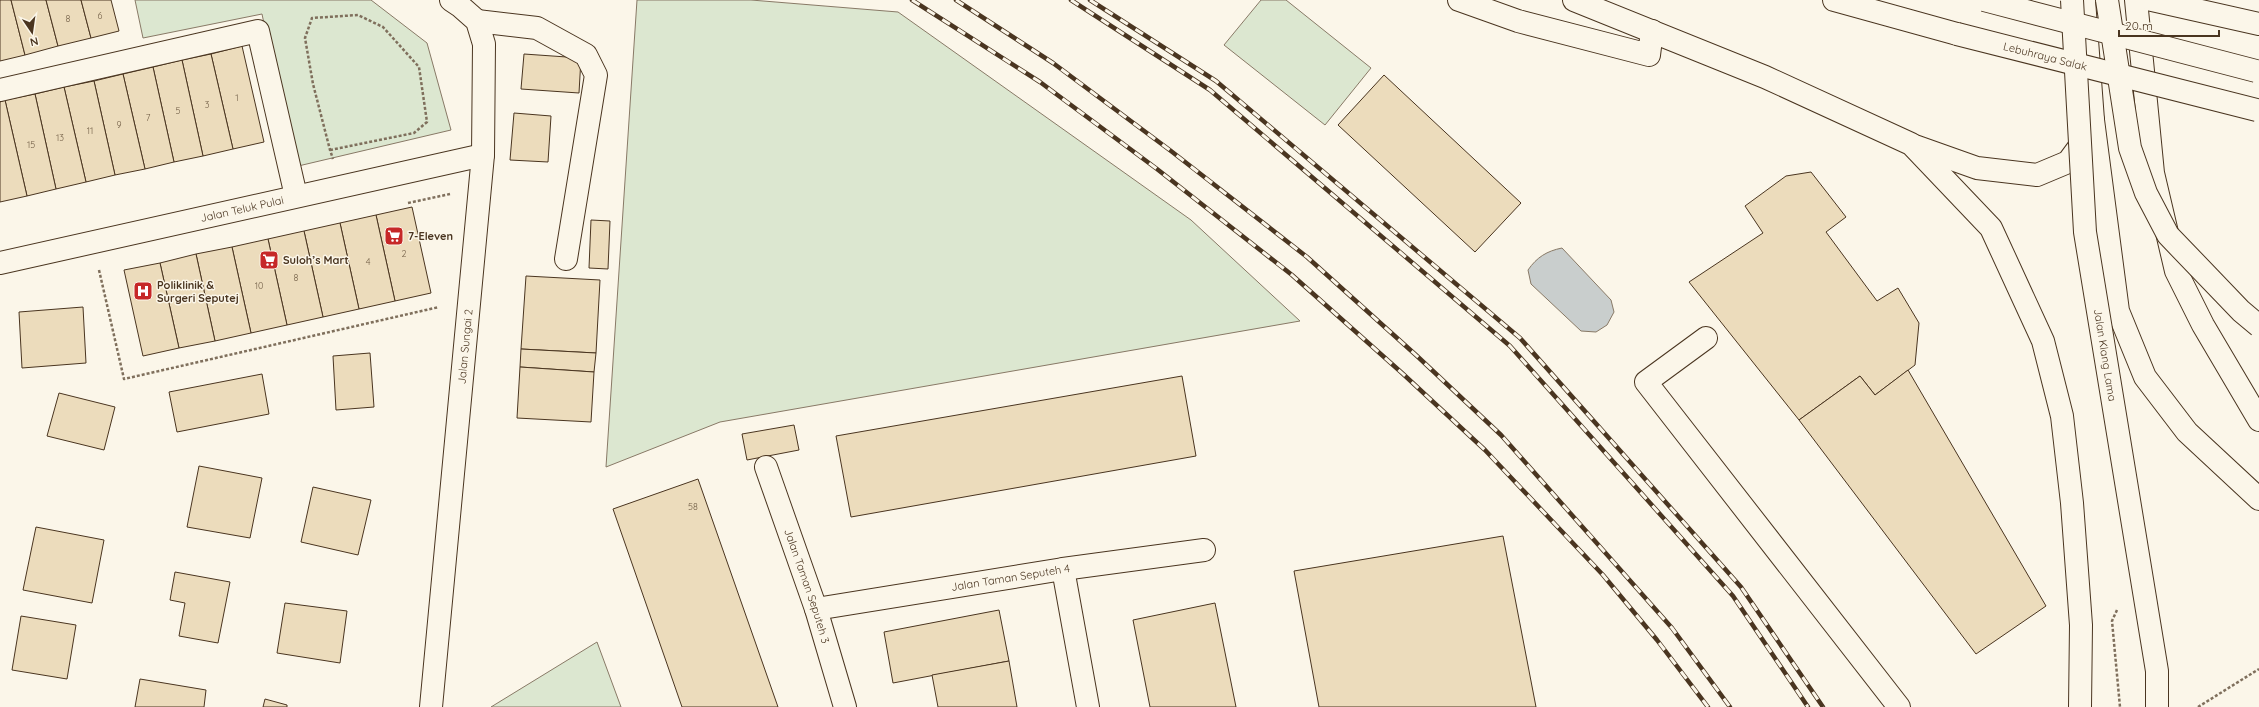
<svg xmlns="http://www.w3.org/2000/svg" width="2259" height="707" viewBox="0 0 2259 707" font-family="Quicksand,sans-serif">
<rect width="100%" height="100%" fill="#fbf6e9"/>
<g fill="#dce7d0" stroke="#887966">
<path d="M135,0H371L427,43L451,130L294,167L262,14L143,38Z"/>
<path d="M637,0H751L898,12L1191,220L1300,321L720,422L606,467Z"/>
<path d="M1261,0H1286L1371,68L1325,125L1224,45Z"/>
<path d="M597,642L621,707H491Z"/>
</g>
<path fill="#c9cecd" stroke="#887966" d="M1562,248L1611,300L1614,312L1607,325L1596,332L1581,331L1531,284L1528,270C1537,257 1547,251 1562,248Z"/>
<g fill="#ecdcbc" stroke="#4a3520">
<path d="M0,0H11L25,55L0,61Z"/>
<path d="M11,0H46L58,46L25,55Z"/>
<path d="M46,0H81L91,38L58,46Z"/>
<path d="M81,0H111L119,31L91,38Z"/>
<path d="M242,46L264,142L233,149L211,54Z"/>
<path d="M211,54L233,149L203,156L182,60Z"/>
<path d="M524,54L581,58L579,93L521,89Z"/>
<path d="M182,60L203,156L174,162L153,67Z"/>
<path d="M153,67L174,162L145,169L123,74Z"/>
<path d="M123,74L145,169L115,175L94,81Z"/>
<path d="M1384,75L1521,203L1475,252L1338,125Z"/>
<path d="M94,81L115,175L86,182L64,87Z"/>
<path d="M64,87L86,182L56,189L35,94Z"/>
<path d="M35,94L56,189L27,196L5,100Z"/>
<path d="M5,100L27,196L0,202V102Z"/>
<path d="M514,113L551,116L548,162L510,160Z"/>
<path d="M1811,172L1846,217L1826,232L1877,301L1898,288L1919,323L1915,365L1875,395L1860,376L1799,420L1689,282L1763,233L1745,206L1786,176Z"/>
<path d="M412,207L431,293L395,301L376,215Z"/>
<path d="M376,215L395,301L359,309L340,223Z"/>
<path d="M591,220L610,221L608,269L589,268Z"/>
<path d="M340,223L359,309L323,317L304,231Z"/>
<path d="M304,231L323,317L287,325L268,239Z"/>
<path d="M268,239L287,325L251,333L232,247Z"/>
<path d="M232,247L251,333L215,341L196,254Z"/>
<path d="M196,254L215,341L179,348L160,263Z"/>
<path d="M160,263L179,348L143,356L124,270Z"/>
<path d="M526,276L600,280L596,353L521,349Z"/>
<path d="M83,307L86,363L22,368L19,312Z"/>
<path d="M521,349L596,353L594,372L520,367Z"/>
<path d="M370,353L374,407L336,410L333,356Z"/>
<path d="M520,367L594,372L591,422L517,418Z"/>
<path d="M1908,370L2046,606L1976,654L1799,420L1860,376L1875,395Z"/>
<path d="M262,374L269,414L177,432L169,392Z"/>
<path d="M1182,376L1196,456L851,517L836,436Z"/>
<path d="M59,393L115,407L104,450L47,436Z"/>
<path d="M794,425L799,450L747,460L742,434Z"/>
<path d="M199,466L262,478L250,538L187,527Z"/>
<path d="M698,479L778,707H682L613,509Z"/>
<path d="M313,487L371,500L358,555L301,542Z"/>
<path d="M36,527L104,540L92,603L23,590Z"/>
<path d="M1503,536L1536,707H1319L1294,571Z"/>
<path d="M175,572L230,582L218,643L179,636L185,603L170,600Z"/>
<path d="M285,603L347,611L340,663L277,653Z"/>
<path d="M1215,603L1236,707H1150L1133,620Z"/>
<path d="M999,610L1009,661L893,683L884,632Z"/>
<path d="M21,616L76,625L67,679L12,670Z"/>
<path d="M1009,661L1017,707H938L932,675Z"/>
<path d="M140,679L206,690L204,707H135Z"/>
<path d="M265,699L287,705V707H263Z"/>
</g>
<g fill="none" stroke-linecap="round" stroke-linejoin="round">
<defs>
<g id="minor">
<path d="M1459,0L1518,21L1649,55L1652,31"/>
<path d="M477,21L537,28L586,55L596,75L566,259"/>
<path d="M0,90L258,31L296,196"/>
<path id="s1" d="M0,263L483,155"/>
<path d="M1706,338L1646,382L1899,707"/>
<path id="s2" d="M766,467L816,609L845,707"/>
<path d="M1063,569L1088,707"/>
<path id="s3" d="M816,609L1063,569L1204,550"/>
<path id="s4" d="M431,707L483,155L484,44L477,21L460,6L451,0"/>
</g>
<g id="major">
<path d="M2084,0L2093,120L2118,311L2145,377L2187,432L2259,499"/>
<path d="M2136,0L2153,173L2176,271L2203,325L2259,420"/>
</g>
<g id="highway">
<path d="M1574,0L1765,77L1911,144L1991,228L2043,341L2062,416L2072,503L2081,625L2080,707"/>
<path d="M1834,0L1957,34"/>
<path d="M2152,0L2259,24"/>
<path d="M1915,146L1977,168L2037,175L2068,162L2085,139L2093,120"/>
</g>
</defs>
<use href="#minor" stroke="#4a3520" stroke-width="24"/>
<use href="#major" stroke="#4a3520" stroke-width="24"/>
<use href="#highway" stroke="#4a3520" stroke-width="24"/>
<g stroke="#7f6f5c" stroke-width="2.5" stroke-dasharray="3 2" stroke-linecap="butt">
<path d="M330,150L414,133L427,122L419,67L383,27L358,15L312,18L305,38L313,84L330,150L333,159"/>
<path d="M408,203L450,194"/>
<path d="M99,270L124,379L439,307"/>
<path d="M2117,610L2112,621L2120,707"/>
<path d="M2198,707L2259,669"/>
</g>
<use href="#minor" stroke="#fbf6e9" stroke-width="22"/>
<use href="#major" stroke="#fbf6e9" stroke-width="22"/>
<use href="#highway" stroke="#fbf6e9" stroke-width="22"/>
<defs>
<g id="rail">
<path d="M912,0L1040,82L1157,169L1292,275L1402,373L1485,450L1603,575L1657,640L1708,707"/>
<path d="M956,0L1053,63L1171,151L1307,257L1417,356L1501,435L1672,628L1730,707"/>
<path d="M1071,0L1210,90L1510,346L1733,596L1808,707"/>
<path d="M1090,0L1216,81L1520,338L1741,587L1823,707"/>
</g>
</defs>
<use href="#rail" stroke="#4a3520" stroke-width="4.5"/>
<use href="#rail" stroke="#fbf6e9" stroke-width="3" stroke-dasharray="9" stroke-linecap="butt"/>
<defs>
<g id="major-bridge">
<path id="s5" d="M2072,0L2085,232L2157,671V707"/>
</g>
<g id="highway-bridge">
<path d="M1984,0L2256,71"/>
<path d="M2107,0L2130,148L2146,193L2168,235L2241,311L2259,326"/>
<path id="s6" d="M1957,34L2257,110"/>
</g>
</defs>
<use href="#major-bridge" stroke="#4a3520" stroke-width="24" stroke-linecap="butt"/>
<use href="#highway-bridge" stroke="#4a3520" stroke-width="24" stroke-linecap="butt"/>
<use href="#major-bridge" stroke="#fbf6e9" stroke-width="22"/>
<use href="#highway-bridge" stroke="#fbf6e9" stroke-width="22"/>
</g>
<defs>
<symbol id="supermarket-square" viewBox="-11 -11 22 22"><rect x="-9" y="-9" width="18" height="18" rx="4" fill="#c62828" stroke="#fbf6e9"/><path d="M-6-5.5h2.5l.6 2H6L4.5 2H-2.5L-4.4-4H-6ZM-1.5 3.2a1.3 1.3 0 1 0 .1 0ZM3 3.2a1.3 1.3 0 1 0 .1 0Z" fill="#fff"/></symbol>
<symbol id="hospital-square" viewBox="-11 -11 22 22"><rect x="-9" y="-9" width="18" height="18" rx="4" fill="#c62828" stroke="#fbf6e9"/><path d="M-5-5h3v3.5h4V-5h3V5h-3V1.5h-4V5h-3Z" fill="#fff"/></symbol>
</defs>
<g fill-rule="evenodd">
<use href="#supermarket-square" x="383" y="225" width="22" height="22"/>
<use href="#supermarket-square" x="258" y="249" width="22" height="22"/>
<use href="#hospital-square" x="132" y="280" width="22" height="22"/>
</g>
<g text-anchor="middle" stroke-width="3" stroke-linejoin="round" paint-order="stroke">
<g font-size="9" fill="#725f47">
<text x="100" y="19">6</text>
<text x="68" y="22">8</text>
<text x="237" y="101">1</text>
<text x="207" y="108">3</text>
<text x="178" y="114">5</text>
<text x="148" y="121">7</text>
<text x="119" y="128">9</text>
<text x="90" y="134">11</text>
<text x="60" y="141">13</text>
<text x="31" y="148">15</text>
<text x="404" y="257">2</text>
<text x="368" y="265">4</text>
<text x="296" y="281">8</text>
<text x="259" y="289">10</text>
<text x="693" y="510">58</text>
</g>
<g font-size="11" fill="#4a3520" stroke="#fbf6e9">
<text dy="4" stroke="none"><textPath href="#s6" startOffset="91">Lebuhraya Salak</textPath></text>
<text dy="4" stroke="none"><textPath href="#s1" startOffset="248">Jalan Teluk Pulai</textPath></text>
<text dy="4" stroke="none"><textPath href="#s4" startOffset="362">Jalan Sungai 2</textPath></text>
<text dy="4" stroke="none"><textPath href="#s5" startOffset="357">Jalan Klang Lama</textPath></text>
<text dy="4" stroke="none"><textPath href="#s3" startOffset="197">Jalan Taman Seputeh 4</textPath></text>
<text dy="4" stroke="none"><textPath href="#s2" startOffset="126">Jalan Taman Seputeh 3</textPath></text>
</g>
<g font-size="11" font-weight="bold" fill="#4a3520" stroke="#fbf6e9" text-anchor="start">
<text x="408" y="240">7-Eleven</text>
<text x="283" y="264">Suloh’s Mart</text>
<text x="157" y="289">Poliklinik &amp;<tspan x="157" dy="13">Surgeri Seputej</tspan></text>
</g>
</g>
<g transform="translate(32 32) rotate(167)" stroke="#fbf6e9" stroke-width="3" paint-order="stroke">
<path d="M0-3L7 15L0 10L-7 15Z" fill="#4a3520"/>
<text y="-6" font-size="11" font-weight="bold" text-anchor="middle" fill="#4a3520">N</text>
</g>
<path d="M2119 30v6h100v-6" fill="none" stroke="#4a3520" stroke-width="2"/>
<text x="2125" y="30" font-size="12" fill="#4a3520" stroke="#fbf6e9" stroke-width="3" paint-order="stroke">20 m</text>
</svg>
